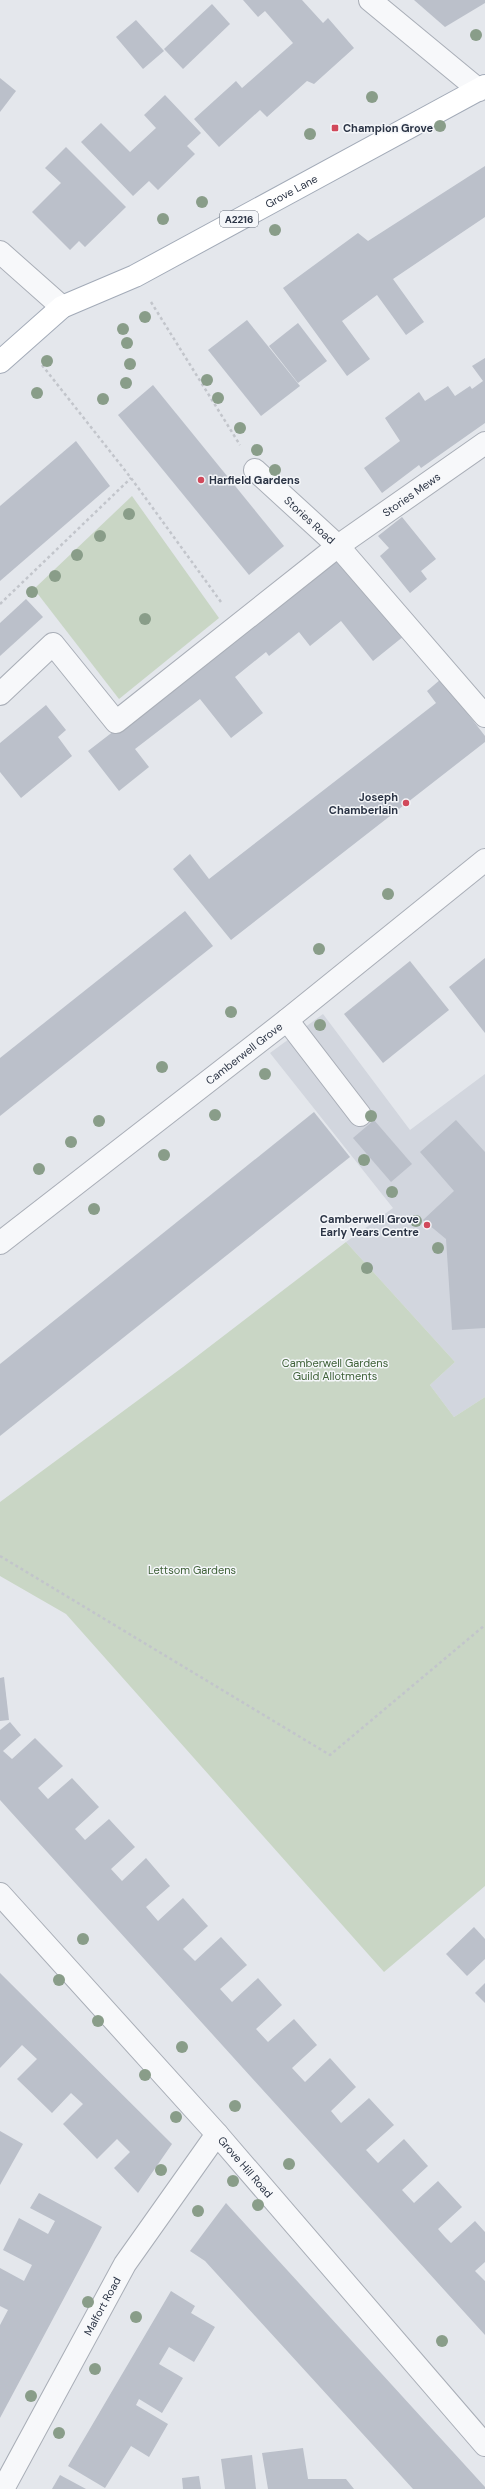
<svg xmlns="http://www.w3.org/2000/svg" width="485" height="2489" viewBox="0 0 485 2489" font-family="'DM Sans',sans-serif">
<rect width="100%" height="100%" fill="#e4e7ec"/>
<path fill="#d2d6de" d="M323,1014L410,1130L485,1074V1397L454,1417L430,1385L455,1362L346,1242L393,1208L270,1053Z"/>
<g fill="#c9d6c5">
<path d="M132,496L219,618L119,699L34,589Z"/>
<path d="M346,1242L455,1362L430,1385L454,1417L485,1397V1886L384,1972L66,1614L0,1576V1502L183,1367Z"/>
</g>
<g fill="#bbc0ca">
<path d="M243,0H302L323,23L328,18L354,48L314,84L307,81L267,117L260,110L219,147L194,119L236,81L242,88L293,43L265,11L258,17Z"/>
<path d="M414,0H485V3L445,27Z"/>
<path d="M212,4L230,24L183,69L164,49Z"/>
<path d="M136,20L164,51L143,69L116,37Z"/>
<path d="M0,78L16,91L0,112Z"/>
<path d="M165,95L201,133L187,146L195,154L158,190L149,181L133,196L81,142L101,123L130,152L156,128L144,115Z"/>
<path d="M66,147L126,207L85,247L79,241L70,250L32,212L61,183L45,168Z"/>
<path d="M485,166V217L393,279L424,322L406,335L377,295L342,321L370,359L347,376L283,288L358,233L368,241Z"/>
<path d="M247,320L300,386L261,416L208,350Z"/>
<path d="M298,323L327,361L298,383L269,346Z"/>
<path d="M485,358V423L421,468L419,465L382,493L364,468L400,441L385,418L419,392L425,401L448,386L455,396L470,386L472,389L483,381L472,366Z"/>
<path d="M153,385L284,546L249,575L118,415Z"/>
<path d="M76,441L110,486L0,581V506Z"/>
<path d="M402,517L436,559L421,571L427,579L410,593L380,556L389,548L378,536Z"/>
<path d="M341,556L404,636L373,661L341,621L310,646L299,632L269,656L266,652L235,677L263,713L231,738L200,699L135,749L149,767L119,791L88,751Z"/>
<path d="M26,599L43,617L0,656V623Z"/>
<path d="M441,679L485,736V742L231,940L173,869L190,854L209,879L436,703L427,691Z"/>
<path d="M46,705L66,730L58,737L72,756L21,798L0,772V743Z"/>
<path d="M185,911L213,946L0,1116V1058Z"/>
<path d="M485,958V1033L449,987Z"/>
<path d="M410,961L449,1010L383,1063L344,1014Z"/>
<path d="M314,1112L350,1157L0,1436V1364Z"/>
<path d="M374,1120L412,1164L391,1182L353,1138Z"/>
<path d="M456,1120L485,1152V1328L452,1330L446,1239L423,1220L454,1191L420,1152Z"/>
<path d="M4,1677L9,1720L0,1721V1678Z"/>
<path d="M10,1722L21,1735L3,1751L12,1759L35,1738L63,1766L38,1788L48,1799L72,1778L99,1807L75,1829L85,1840L109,1819L135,1847L111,1869L122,1881L146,1858L170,1886L146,1907L158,1921L183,1898L208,1926L183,1949L195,1961L221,1937L247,1965L220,1989L232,2002L258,1978L282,2005L256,2029L268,2042L294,2019L317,2045L292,2068L305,2082L330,2058L356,2087L331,2111L341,2123L369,2098L394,2125L366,2150L378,2163L404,2139L428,2166L402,2190L414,2203L438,2181L462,2207L438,2229L445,2237L451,2243L475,2221L485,2232V2262L475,2271L485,2281V2335L0,1800V1730Z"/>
<path d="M474,1927L485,1939V1959L467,1976L446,1954Z"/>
<path d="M0,1973L172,2144L138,2193L114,2168L130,2152L117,2139L97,2159L63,2124L83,2104L71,2093L52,2113L17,2079L37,2059L22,2045L0,2068Z"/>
<path d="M485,1983V2003L475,1993Z"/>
<path d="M0,2131L23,2144L0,2185Z"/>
<path d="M39,2193L102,2227L0,2418V2325L8,2310L0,2306V2268L24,2281L32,2265L3,2250L19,2218L48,2234L55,2221L30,2208Z"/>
<path d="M226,2203L485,2487V2489H413L205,2261L190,2251Z"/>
<path d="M171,2291L195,2306L191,2313L215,2327L194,2362L169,2347L159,2364L183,2378L162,2413L139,2399L136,2405L168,2424L149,2457L131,2446L105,2488L68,2466Z"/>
<path d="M303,2448L308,2479H346L354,2489H268L262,2453Z"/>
<path d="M252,2455L256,2489H225L221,2459Z"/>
<path d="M60,2475L86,2489H52Z"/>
<path d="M199,2476L201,2489H183L182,2478Z"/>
</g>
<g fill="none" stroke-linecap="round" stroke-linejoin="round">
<defs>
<g id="minor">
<path d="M370,0L479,90"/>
<path d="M0,252L62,307"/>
<path id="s1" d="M255,470L338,546L485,716"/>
<path id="s2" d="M0,694L53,644L116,722L338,546L485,443"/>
<path d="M287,1020L360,1115"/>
<path id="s3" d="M0,1243L287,1020L485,860"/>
<path id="s4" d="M0,1894L217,2134L485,2445"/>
<path id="s5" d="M3,2489L125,2264L217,2134"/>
</g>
<g id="major">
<path id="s6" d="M0,362L62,307L135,276L485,86"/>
</g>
</defs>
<use href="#minor" stroke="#a9aeb7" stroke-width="24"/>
<use href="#major" stroke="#a3abb8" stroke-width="24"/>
<g stroke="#c2c5cb" stroke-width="2.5" stroke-dasharray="3 3" stroke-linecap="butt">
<path d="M151,302L240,445"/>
<path d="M42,365L131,478L221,602"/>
<path d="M0,604L131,478"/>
<path d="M0,1556L330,1755L485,1625"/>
</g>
<use href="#minor" stroke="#f7f8fa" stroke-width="22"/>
<use href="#major" stroke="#fff" stroke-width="22"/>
</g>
<g fill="#899d89">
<circle cx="476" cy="35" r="6"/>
<circle cx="372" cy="97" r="6"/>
<circle cx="440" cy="126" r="6"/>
<circle cx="310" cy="134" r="6"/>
<circle cx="202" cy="202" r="6"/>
<circle cx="163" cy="219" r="6"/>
<circle cx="275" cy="230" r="6"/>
<circle cx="145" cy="317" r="6"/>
<circle cx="123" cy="329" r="6"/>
<circle cx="127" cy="343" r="6"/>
<circle cx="47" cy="361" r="6"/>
<circle cx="130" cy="364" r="6"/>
<circle cx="207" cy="380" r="6"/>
<circle cx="126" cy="383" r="6"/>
<circle cx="37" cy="393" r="6"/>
<circle cx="218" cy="398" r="6"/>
<circle cx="103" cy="399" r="6"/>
<circle cx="240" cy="428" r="6"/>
<circle cx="257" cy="450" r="6"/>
<circle cx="275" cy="470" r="6"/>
<circle cx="129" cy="514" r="6"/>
<circle cx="100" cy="536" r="6"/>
<circle cx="77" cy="555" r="6"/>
<circle cx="55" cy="576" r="6"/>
<circle cx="32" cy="592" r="6"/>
<circle cx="145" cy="619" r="6"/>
<circle cx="388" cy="894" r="6"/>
<circle cx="319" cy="949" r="6"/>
<circle cx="231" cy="1012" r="6"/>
<circle cx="320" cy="1025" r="6"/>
<circle cx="162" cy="1067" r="6"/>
<circle cx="265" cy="1074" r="6"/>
<circle cx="215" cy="1115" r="6"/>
<circle cx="371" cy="1116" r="6"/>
<circle cx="99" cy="1121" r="6"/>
<circle cx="71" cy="1142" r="6"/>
<circle cx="164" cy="1155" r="6"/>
<circle cx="364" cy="1160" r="6"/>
<circle cx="39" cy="1169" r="6"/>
<circle cx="392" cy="1192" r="6"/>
<circle cx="94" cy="1209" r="6"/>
<circle cx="416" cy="1221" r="6"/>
<circle cx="438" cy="1248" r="6"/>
<circle cx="367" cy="1268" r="6"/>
<circle cx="83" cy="1939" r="6"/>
<circle cx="59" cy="1980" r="6"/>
<circle cx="98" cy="2021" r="6"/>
<circle cx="182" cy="2047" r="6"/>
<circle cx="145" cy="2075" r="6"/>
<circle cx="235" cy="2106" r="6"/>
<circle cx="176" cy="2117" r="6"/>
<circle cx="289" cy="2164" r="6"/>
<circle cx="161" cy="2170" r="6"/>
<circle cx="233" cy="2181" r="6"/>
<circle cx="258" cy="2205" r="6"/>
<circle cx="198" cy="2211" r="6"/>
<circle cx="88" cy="2302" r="6"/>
<circle cx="136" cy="2317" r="6"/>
<circle cx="442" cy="2341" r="6"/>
<circle cx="95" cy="2369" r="6"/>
<circle cx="31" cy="2396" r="6"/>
<circle cx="59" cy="2433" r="6"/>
</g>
<g fill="#d1495b" stroke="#f4f6f9" stroke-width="1.5">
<rect x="331" y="124" width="8" height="8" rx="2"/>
<circle cx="201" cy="480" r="4"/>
<circle cx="406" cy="803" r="4"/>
<circle cx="427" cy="1225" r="4"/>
</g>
<g text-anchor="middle" stroke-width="3" stroke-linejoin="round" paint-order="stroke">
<rect fill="#f4f6f9" stroke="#676e7b" stroke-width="1" x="220" y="211" width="38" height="16" rx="3"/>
<g font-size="10" font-weight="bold" fill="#2b3445">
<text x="239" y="223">A2216</text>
</g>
<g font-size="11" font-weight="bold" fill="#2b3445" stroke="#f4f6f9" text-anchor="start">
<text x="343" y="132">Champion Grove</text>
<text x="209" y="484">Harfield Gardens</text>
<text x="398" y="801" text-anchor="end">Joseph<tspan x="398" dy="13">Chamberlain</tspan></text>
<text x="419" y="1223" text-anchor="end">Camberwell Grove<tspan x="419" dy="13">Early Years Centre</tspan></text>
</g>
<g font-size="11" fill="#2b3445" stroke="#f4f6f9">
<text dy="4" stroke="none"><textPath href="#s6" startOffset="340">Grove Lane</textPath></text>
<text dy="4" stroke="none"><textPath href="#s2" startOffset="546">Stories Mews</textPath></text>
<text dy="4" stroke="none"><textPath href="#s1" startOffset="74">Stories Road</textPath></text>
<text dy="4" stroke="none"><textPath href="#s3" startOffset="309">Camberwell Grove</textPath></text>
<text dy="4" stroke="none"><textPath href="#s4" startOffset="367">Grove Hill Road</textPath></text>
<text dy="4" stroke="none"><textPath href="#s5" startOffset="208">Malfort Road</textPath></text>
</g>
<g font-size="11" fill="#3f6138" stroke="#f4f6f9">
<text x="335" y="1367">Camberwell Gardens<tspan x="335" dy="13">Guild Allotments</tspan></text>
<text x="192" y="1574">Lettsom Gardens</text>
</g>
</g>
</svg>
